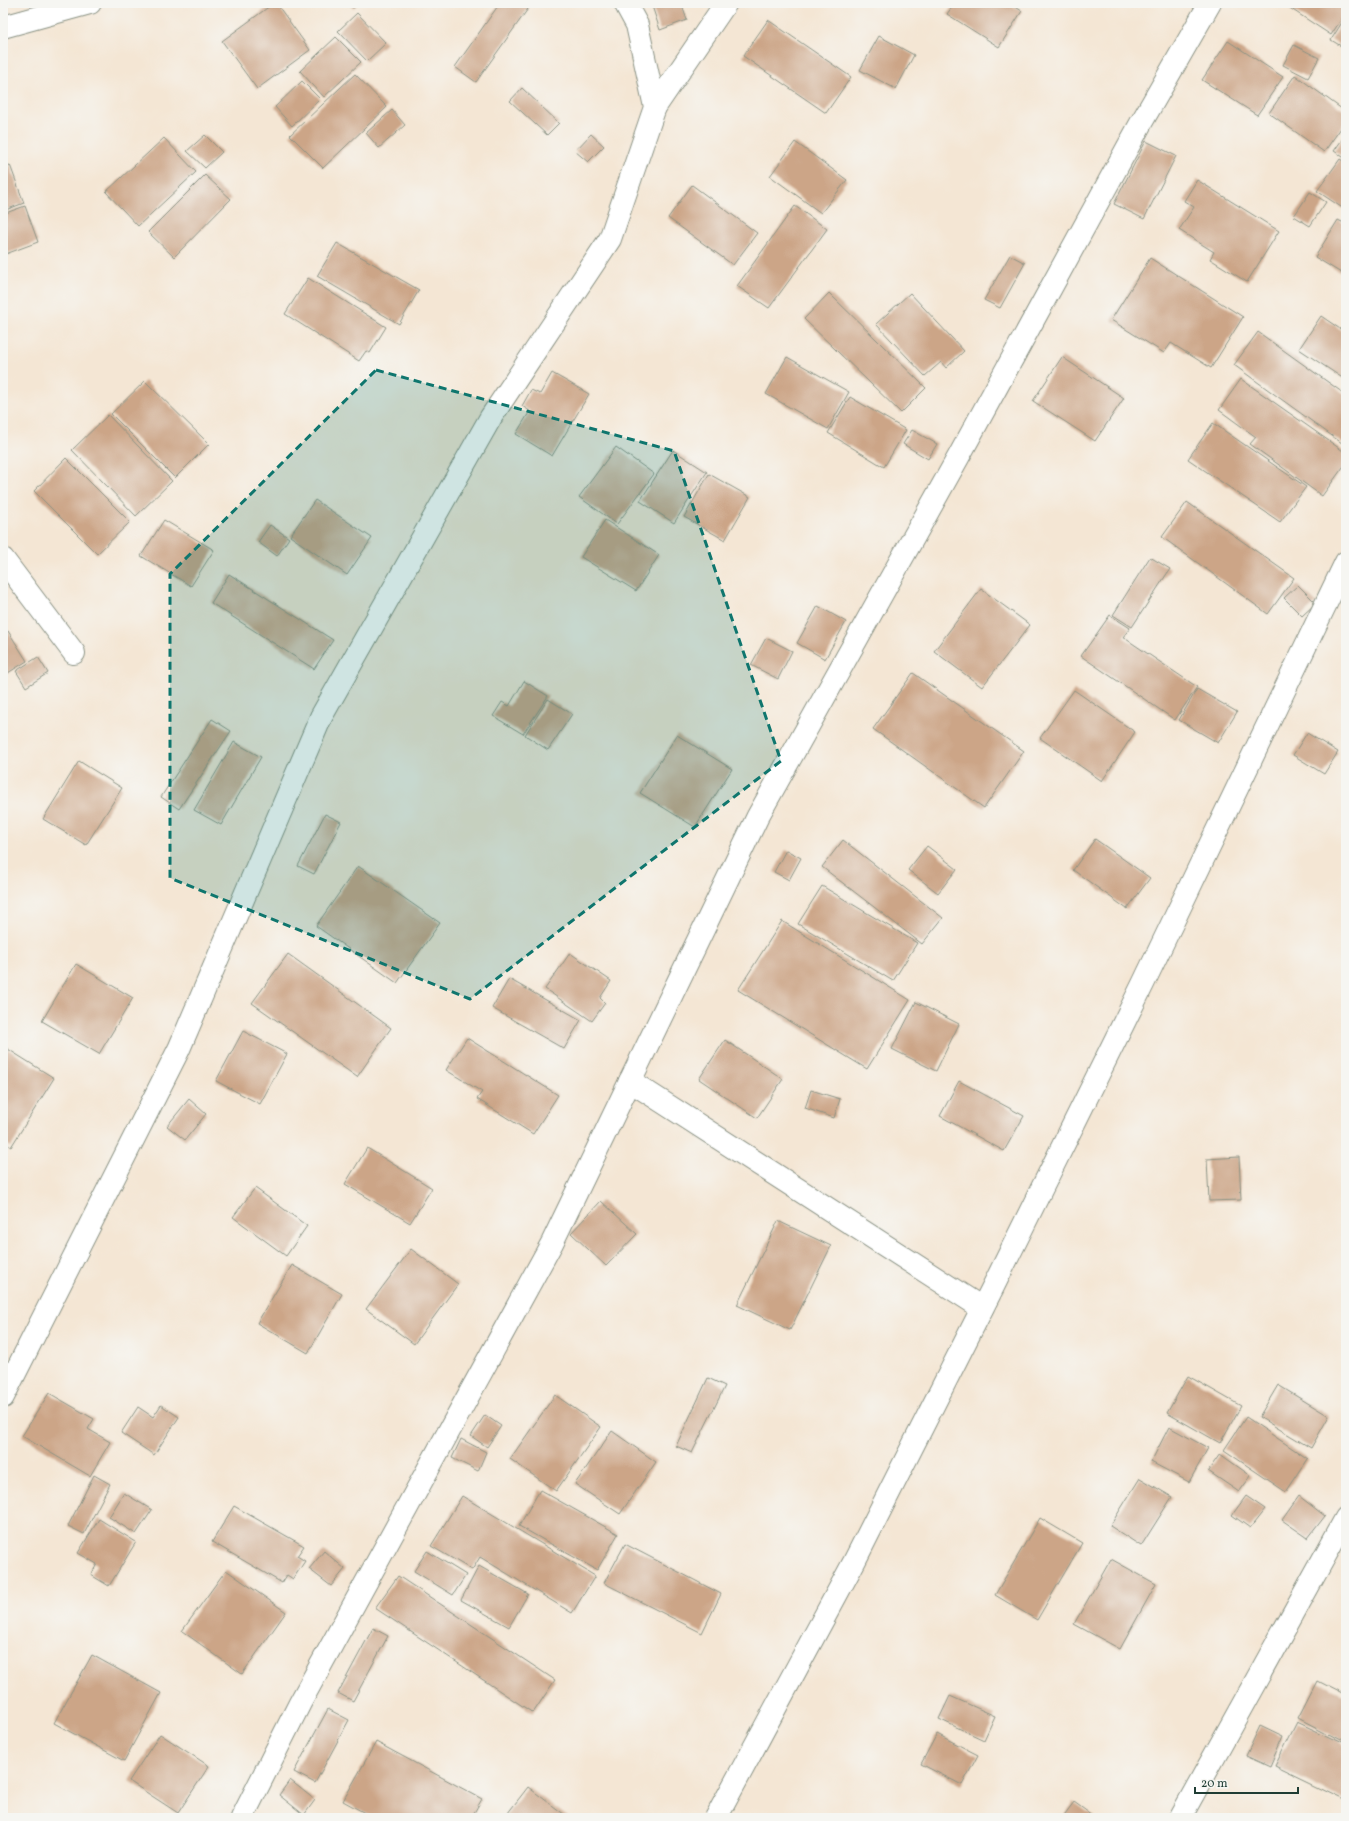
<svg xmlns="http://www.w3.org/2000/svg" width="1349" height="1821" viewBox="0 0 1349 1821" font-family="Vollkorn,serif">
<rect width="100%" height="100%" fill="#f6f6f2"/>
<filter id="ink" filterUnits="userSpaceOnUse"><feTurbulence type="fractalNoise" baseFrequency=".025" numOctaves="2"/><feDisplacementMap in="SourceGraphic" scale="8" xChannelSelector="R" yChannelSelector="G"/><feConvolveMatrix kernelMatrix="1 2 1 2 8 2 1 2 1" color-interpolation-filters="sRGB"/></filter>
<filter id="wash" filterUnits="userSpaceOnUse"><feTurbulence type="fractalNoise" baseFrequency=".012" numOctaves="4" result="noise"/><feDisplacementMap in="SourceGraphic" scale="16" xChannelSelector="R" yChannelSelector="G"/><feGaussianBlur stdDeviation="0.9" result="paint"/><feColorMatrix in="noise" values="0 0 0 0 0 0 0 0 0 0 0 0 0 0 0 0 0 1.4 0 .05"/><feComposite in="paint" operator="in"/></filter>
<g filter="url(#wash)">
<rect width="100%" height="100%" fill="#f4e6d4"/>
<g id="blocks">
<g fill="#cca587">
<path d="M274,3H276L310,50L257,89L222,41Z"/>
<path d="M348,3H359L353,8Z"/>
<path d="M500,3H525L530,6L476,82L455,67Z"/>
<path d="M651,3H681L687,20L660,30Z"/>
<path d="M955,3H1009L1022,11L999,47L947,14Z"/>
<path d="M1282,3H1346V12L1331,35Z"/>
<path d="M357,13L386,43L367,61L338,31Z"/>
<path d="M1346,16V49L1331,40Z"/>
<path d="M768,20L851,77L826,113L743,56Z"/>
<path d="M879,36L914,55L896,89L860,70Z"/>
<path d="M336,37L361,62L324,97L300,71Z"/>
<path d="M1228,41L1283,77L1257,115L1202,80Z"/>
<path d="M1294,45L1319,58L1308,78L1283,65Z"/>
<path d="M355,74L387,107L323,168L290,135Z"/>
<path d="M1295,75L1346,112V121L1324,152L1269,113Z"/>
<path d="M302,81L320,99L292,126L275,107Z"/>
<path d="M522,88L559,123L547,135L510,101Z"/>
<path d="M392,110L405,125L379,148L366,133Z"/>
<path d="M591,134L604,146L588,162L575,151Z"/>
<path d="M1346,134V159L1334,151Z"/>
<path d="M205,135L222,152L205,168L187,151Z"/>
<path d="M164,138L196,172L138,226L106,192Z"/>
<path d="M1146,141L1176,156L1144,219L1114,204Z"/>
<path d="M795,142L847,180L821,213L770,176Z"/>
<path d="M1340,159L1346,163V207L1344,209L1317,191Z"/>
<path d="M10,165L24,203L3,211V167Z"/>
<path d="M205,175L231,199L174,257L148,232Z"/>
<path d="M1197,180L1279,231L1247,282L1210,259L1214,252L1179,230L1194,207L1184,201Z"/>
<path d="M692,185L757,233L733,265L668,218Z"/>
<path d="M1310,192L1326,202L1310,226L1294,216Z"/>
<path d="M25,206L38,242L3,255V214Z"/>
<path d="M795,206L827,229L769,308L737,286Z"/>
<path d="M1338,220L1346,224V276L1315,257Z"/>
<path d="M337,243L419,290L399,324L317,276Z"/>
<path d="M1010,255L1025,263L1000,308L984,300Z"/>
<path d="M1150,258L1243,317L1211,368L1171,343L1164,353L1111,320Z"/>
<path d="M308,278L386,327L370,353L366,351L359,361L285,314Z"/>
<path d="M829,293L926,388L901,413L804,319Z"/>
<path d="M910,293L964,351L946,368L941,362L925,376L876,324Z"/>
<path d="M1321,316L1346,333V376L1344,379L1299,349Z"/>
<path d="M1258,332L1346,395V446L1234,365Z"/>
<path d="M787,357L849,392L828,429L766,394Z"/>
<path d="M1062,357L1124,398L1095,441L1033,401Z"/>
<path d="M552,373L589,394L552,456L516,434L530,411L522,406L531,390L540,394Z"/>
<path d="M1241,379L1346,453V463L1322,496L1250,444L1256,437L1219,410Z"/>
<path d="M145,381L209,444L175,478L111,414Z"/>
<path d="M850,397L906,430L884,467L828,433Z"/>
<path d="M108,415L172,481L136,516L72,450Z"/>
<path d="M1213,423L1306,487L1280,522L1188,459Z"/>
<path d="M912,430L937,444L928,459L903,444Z"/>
<path d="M616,447L654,474L617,524L579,497Z"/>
<path d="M673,450L707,472L674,523L640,501Z"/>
<path d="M66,458L130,522L97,554L34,491Z"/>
<path d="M709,474L750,497L725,540L684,517Z"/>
<path d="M315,500L372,538L347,575L290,536Z"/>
<path d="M1187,502L1294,578L1268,614L1162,537Z"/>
<path d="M164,520L214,550L191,586L141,556Z"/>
<path d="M605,520L659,555L636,591L581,557Z"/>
<path d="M270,525L289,538L277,556L258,542Z"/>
<path d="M1150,557L1170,569L1132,627L1113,615Z"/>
<path d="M229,574L333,640L314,669L211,603Z"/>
<path d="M1298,585L1316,603L1302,616L1284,598Z"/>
<path d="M981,589L1030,625L982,687L934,651Z"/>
<path d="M818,606L846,622L825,659L797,643Z"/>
<path d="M1110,615L1130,628L1123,637L1197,687L1175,720L1081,656Z"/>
<path d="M8,631L27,661L3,676V634Z"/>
<path d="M766,638L792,651L778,679L751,665Z"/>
<path d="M38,657L48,673L26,687L16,671Z"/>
<path d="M913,673L1024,751L984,808L873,729Z"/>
<path d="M524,681L548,696L523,734L493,716L502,702L509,706Z"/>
<path d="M1197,689L1237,712L1218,743L1179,720Z"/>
<path d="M1074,690L1135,732L1102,781L1040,738Z"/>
<path d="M548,699L572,714L548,750L525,735Z"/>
<path d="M212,719L231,731L179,809L161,797Z"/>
<path d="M1307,733L1338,752L1324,774L1293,755Z"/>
<path d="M677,735L732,769L695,827L640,793Z"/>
<path d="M234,742L261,757L221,825L194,810Z"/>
<path d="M79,761L122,788L86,845L43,819Z"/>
<path d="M325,814L341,822L314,874L298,866Z"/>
<path d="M1095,839L1150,878L1127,909L1073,870Z"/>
<path d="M843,840L943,918L922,944L822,867Z"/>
<path d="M927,846L957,869L938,893L908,870Z"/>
<path d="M786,850L801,858L789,880L774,872Z"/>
<path d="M358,866L440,923L397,983L316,926Z"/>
<path d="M822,886L917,943L893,981L798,924Z"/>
<path d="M782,921L910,1000L867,1069L738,990Z"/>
<path d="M570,953L611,981L600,998L605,1003L592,1021L545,989Z"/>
<path d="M288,954L391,1028L357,1077L252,1003Z"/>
<path d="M76,964L133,998L99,1054L42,1021Z"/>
<path d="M509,979L581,1020L564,1049L492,1008Z"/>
<path d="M916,1002L959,1024L936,1071L892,1049Z"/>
<path d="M243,1031L287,1054L260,1104L216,1081Z"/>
<path d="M467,1038L558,1095L533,1134L477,1099L482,1092L446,1070Z"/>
<path d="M725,1040L783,1079L757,1118L699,1079Z"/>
<path d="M3,1046L54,1078L11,1147L3,1142Z"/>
<path d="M959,1081L1024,1116L1004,1151L940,1116Z"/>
<path d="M811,1090L840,1099L834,1118L805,1108Z"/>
<path d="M189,1099L206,1114L185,1140L167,1126Z"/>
<path d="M367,1148L432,1188L410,1223L345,1184Z"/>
<path d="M1239,1157L1241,1200L1209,1201L1207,1159Z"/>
<path d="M255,1188L307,1226L286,1256L233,1217Z"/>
<path d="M601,1201L637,1234L606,1266L571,1233Z"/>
<path d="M778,1221L831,1246L790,1330L737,1305Z"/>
<path d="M411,1249L458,1284L414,1344L366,1309Z"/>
<path d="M292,1265L342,1294L308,1353L257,1323Z"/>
<path d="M1188,1376L1241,1406L1220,1443L1167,1413Z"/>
<path d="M708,1378L725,1386L692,1453L676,1446Z"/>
<path d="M1278,1385L1329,1416L1311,1448L1259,1417Z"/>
<path d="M49,1393L94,1419L88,1429L110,1442L90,1476L22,1436Z"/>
<path d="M555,1395L601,1427L556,1491L510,1459Z"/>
<path d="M161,1405L179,1417L154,1455L121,1433L138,1407L153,1417Z"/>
<path d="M485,1415L501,1426L487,1447L471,1436Z"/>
<path d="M1246,1417L1308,1459L1286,1492L1224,1450Z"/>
<path d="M1169,1427L1208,1448L1189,1482L1151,1462Z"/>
<path d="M612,1431L656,1462L620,1514L575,1484Z"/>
<path d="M461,1439L486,1452L478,1471L452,1458Z"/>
<path d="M1220,1454L1251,1476L1239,1492L1208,1471Z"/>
<path d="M94,1475L110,1484L84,1534L68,1526Z"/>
<path d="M1140,1478L1172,1497L1141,1546L1110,1526Z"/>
<path d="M540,1490L618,1534L597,1570L519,1526Z"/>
<path d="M124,1493L152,1510L136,1534L109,1517Z"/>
<path d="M462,1496L595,1576L572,1613L480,1557L472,1570L431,1546Z"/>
<path d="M1246,1496L1265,1509L1250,1528L1232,1515Z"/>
<path d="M1299,1496L1325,1516L1308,1538L1282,1520Z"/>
<path d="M234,1506L304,1546L297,1556L305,1561L293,1579L287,1575L282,1583L212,1542Z"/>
<path d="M1040,1518L1082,1543L1037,1620L995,1595Z"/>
<path d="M99,1519L136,1542L109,1586L91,1575L97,1564L78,1553Z"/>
<path d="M625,1544L721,1594L702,1633L604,1583Z"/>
<path d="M324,1551L345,1569L331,1586L309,1569Z"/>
<path d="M427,1551L466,1575L453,1595L414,1571Z"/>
<path d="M1111,1559L1156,1584L1120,1649L1074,1624Z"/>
<path d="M479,1566L528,1594L509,1627L461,1600Z"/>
<path d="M226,1570L286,1612L242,1674L182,1631Z"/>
<path d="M398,1576L555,1680L533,1713L375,1608Z"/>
<path d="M373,1628L388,1636L353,1701L338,1693Z"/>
<path d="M92,1655L161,1693L124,1761L54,1723Z"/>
<path d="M1317,1681L1346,1696V1737L1344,1742L1298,1718Z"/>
<path d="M950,1696L995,1716L984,1740L939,1719Z"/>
<path d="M328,1709L349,1720L315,1783L294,1772Z"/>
<path d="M1297,1722L1346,1745V1793L1343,1799L1275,1766Z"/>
<path d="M1260,1726L1283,1737L1270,1767L1246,1756Z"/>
<path d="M160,1734L209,1766L178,1813L129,1781Z"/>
<path d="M937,1734L978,1755L962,1785L921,1764Z"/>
<path d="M376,1742L482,1799L471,1818H374L343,1801Z"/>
<path d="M290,1780L315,1800L304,1815L279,1795Z"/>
<path d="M528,1787L569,1818H504Z"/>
<path d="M1074,1802L1096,1818H1062Z"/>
</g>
</g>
</g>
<g filter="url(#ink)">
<use href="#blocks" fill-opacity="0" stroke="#8a9284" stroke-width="1"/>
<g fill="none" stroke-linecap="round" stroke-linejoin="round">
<defs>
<g id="minor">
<path d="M3,27L90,3"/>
<path d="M655,107L726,3"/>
<path d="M3,559L74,653"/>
<path d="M630,1081L982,1308"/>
<path d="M3,1397L179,1049L321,717L491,417L610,239L655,107L637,25L625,3"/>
<path d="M242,1818L300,1703L552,1243L758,816L959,456L1141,123L1210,3"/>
<path d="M716,1818L854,1562L992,1289L1143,984L1346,562"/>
<path d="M1180,1818L1346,1518"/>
</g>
</defs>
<use href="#minor" stroke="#8a9284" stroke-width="24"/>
<use href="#minor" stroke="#fff" stroke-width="22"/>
</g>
</g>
<path fill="#0f766e" fill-opacity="0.2" stroke="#0f766e" stroke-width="3" stroke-dasharray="8 5" stroke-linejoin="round" d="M376,370L674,451L781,761L470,999L170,878V574Z"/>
<rect width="1349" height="1821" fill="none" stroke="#f6f6f2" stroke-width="16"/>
<path d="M1195 1787v6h103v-6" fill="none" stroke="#1f3d34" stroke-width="2"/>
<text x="1201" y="1787" font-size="12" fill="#1f3d34" stroke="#f6f6f2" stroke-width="3" paint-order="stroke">20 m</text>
</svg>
